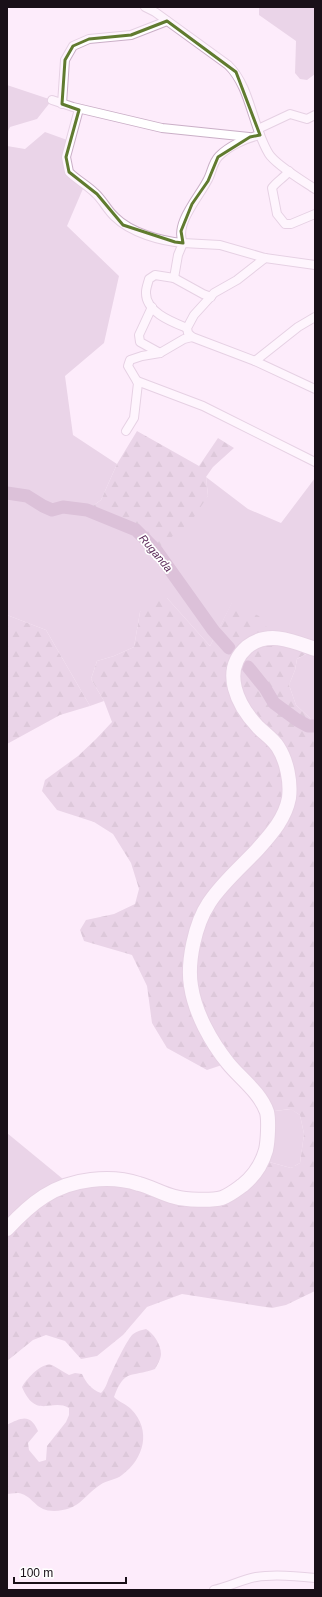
<svg xmlns="http://www.w3.org/2000/svg" width="322" height="1597" viewBox="0 0 322 1597" font-family="Helvetica,sans-serif">
<defs>
<pattern id="forest-firs" width="22" height="20" patternUnits="userSpaceOnUse"><rect width="22" height="20" fill="#d3b7d0"/><path d="M5 1l3.5 6h-7zM16 11l3.5 6h-7z" fill="#b59cb2"/></pattern>
</defs>
<rect width="100%" height="100%" fill="#fdecfb"/>
<g fill="#d3b7d0">
<path d="M259,7H315V74L307,80L300,79L295,73L296,41L259,15Z"/>
<path d="M7,85L52,100L37,119L10,127L7,133Z"/>
<path d="M45,132L70,141L67,166L85,184L67,226L119,276L104,343L65,376L73,435L117,464L101,500L87,510L136,530L156,549L208,496L206,477L248,509L281,523L315,478V730L310,718L296,705L289,685L295,670L297,659L314,650L274,638L232,603L210,646L167,598L140,612L134,647L114,656L97,661L91,679L104,701L90,706L46,630L7,615V146L25,149Z"/>
<path d="M291,1109L300,1115L304,1134L300,1163L291,1168L262,1160L267,1112Z"/>
<path d="M7,1133L69,1184L7,1229Z"/>
</g>
<g fill="url(#forest-firs)">
<path d="M137,431L199,466L218,438L234,448L213,467L206,477L208,496L192,520L156,550L136,530L87,510L101,500L117,464Z"/>
<path d="M151,598H167L210,646L232,602L259,616L274,638L315,649L297,659L295,670L289,685L296,705L310,718L315,730V1291L286,1305L272,1308L182,1294L147,1307L123,1335L97,1356L81,1359L65,1341L46,1335L33,1340L7,1361V1229L23,1212L92,1180L219,1199L262,1160L291,1168L300,1163L304,1134L300,1115L290,1109L267,1112L228,1063L207,1070L167,1048L152,1023L147,986L132,955L84,941L80,930L86,920L114,914L135,904L139,889L131,863L113,834L94,822L57,810L42,791L45,780L78,756L96,739L112,722L104,701L91,679L97,661L114,656L134,647L140,612Z"/>
<path d="M7,615L46,630L90,706L60,715L7,744Z"/>
<path d="M146,1329C153,1333 161,1344 161,1354C161,1359 157,1365 155,1369C130,1378 125,1368 114,1397C119,1402 126,1404 131,1409C152,1430 144,1459 122,1475C116,1480 107,1480 100,1485C82,1497 80,1510 54,1511C36,1511 34,1498 22,1494C18,1492 11,1494 7,1494V1425C21,1418 30,1413 38,1431L28,1443L29,1450L39,1462L46,1460L47,1446L66,1422L69,1415V1408C51,1398 36,1420 22,1387C26,1379 43,1361 52,1365C58,1368 63,1372 69,1375L75,1373L82,1374C86,1383 92,1390 101,1393C107,1387 107,1381 111,1374C115,1365 126,1342 132,1335C135,1332 141,1330 146,1329Z"/>
</g>
<g fill="none" stroke-linecap="round" stroke-linejoin="round">
<g stroke="#b38cb0" stroke-width="13">
<path d="M7,493L27,496L43,506L52,510L63,507L87,510L136,530L156,550L213,630L229,648"/>
<path d="M248,667L265,688L274,703L297,720L308,726H315"/>
</g>
<defs>
<g id="street">
<path d="M145,7L155,12L228,65C251,87 252,127 269,154C276,165 303,181 315,189"/>
<path d="M52,100L73,107L162,128L249,137"/>
<path d="M62,104L65,60L73,46L89,39L131,35L167,21"/>
<path d="M79,109L66,157L69,172C77,180 87,185 95,193C103,200 107,210 115,217C131,233 161,241 183,243L178,255L174,278L155,275L149,279C148,283 146,288 146,292C145,312 172,322 187,328"/>
<path d="M258,129L290,114L307,119L315,115"/>
<path d="M260,135C246,138 229,146 219,156C212,163 212,173 207,181C199,197 174,224 183,243L220,245L265,258L315,265"/>
<path d="M289,171C284,178 277,181 272,188L277,214L285,224H291L315,214"/>
<path d="M265,258L237,280L214,293L194,315L187,328L188,333L192,337L255,361L315,389"/>
<path d="M174,278L203,294L211,297"/>
<path d="M152,307L139,335L140,342L160,353"/>
<path d="M255,361L298,327L315,317"/>
<path d="M137,381L203,406L315,462"/>
<path d="M126,431L134,418L138,383L128,366L130,360L142,356L160,353L184,339L192,337"/>
<path d="M214,1590C228,1587 241,1580 256,1577C272,1574 298,1576 315,1578"/>
</g>
<path id="highway" d="M7,1229C31,1203 54,1184 91,1180C107,1178 124,1179 139,1184C151,1187 162,1194 175,1197C186,1200 211,1201 222,1198C230,1195 236,1190 243,1185C254,1176 262,1164 266,1150C268,1141 269,1120 267,1112C260,1092 240,1078 228,1063C211,1042 195,1013 191,986C187,962 195,924 209,903C221,884 241,867 257,850C271,834 285,819 289,798C291,782 287,761 278,747C273,739 265,734 258,727C238,706 220,671 247,647C268,630 293,641 315,649"/>
</defs>
<use href="#street" stroke="#caafc7" stroke-width="10"/>
<use href="#highway" stroke="#caafc7" stroke-width="16"/>
<use href="#street" stroke="#fff" stroke-width="8"/>
<use href="#highway" stroke="#fff" stroke-width="14"/>
</g>
<path d="M0 0H322V1597H0ZM167,21L236,72L260,135L250,137L218,157L208,181L192,204L181,231L183,243L175,242L123,225L97,194L69,172L66,157L79,110L62,104L65,60L73,46L89,39L131,35Z" fill="#fdecfb" fill-opacity=".55" fill-rule="evenodd"/>
<path fill="none" stroke="#607b2f" stroke-width="3" stroke-linejoin="round" d="M167,21L236,72L260,135L250,137L218,157L208,181L192,204L181,231L183,243L175,242L123,225L97,194L69,172L66,157L79,110L62,104L65,60L73,46L89,39L131,35Z"/>
<g text-anchor="middle" stroke-width="3.5" stroke-linejoin="round" paint-order="stroke">
<g font-size="11" font-style="italic" fill="#5b2a59" stroke="#fff">
<text transform="translate(156 553) rotate(50)" y="4">Ruganda</text>
</g>
</g>
<rect width="322" height="1597" fill="none" stroke="#191018" stroke-width="16"/>
<path d="M14 1577v6h112v-6" fill="none" stroke="#191018" stroke-width="2"/>
<text x="20" y="1577" font-size="12" fill="#191018" stroke="#ffffff" stroke-width="3" paint-order="stroke">100 m</text>
</svg>
